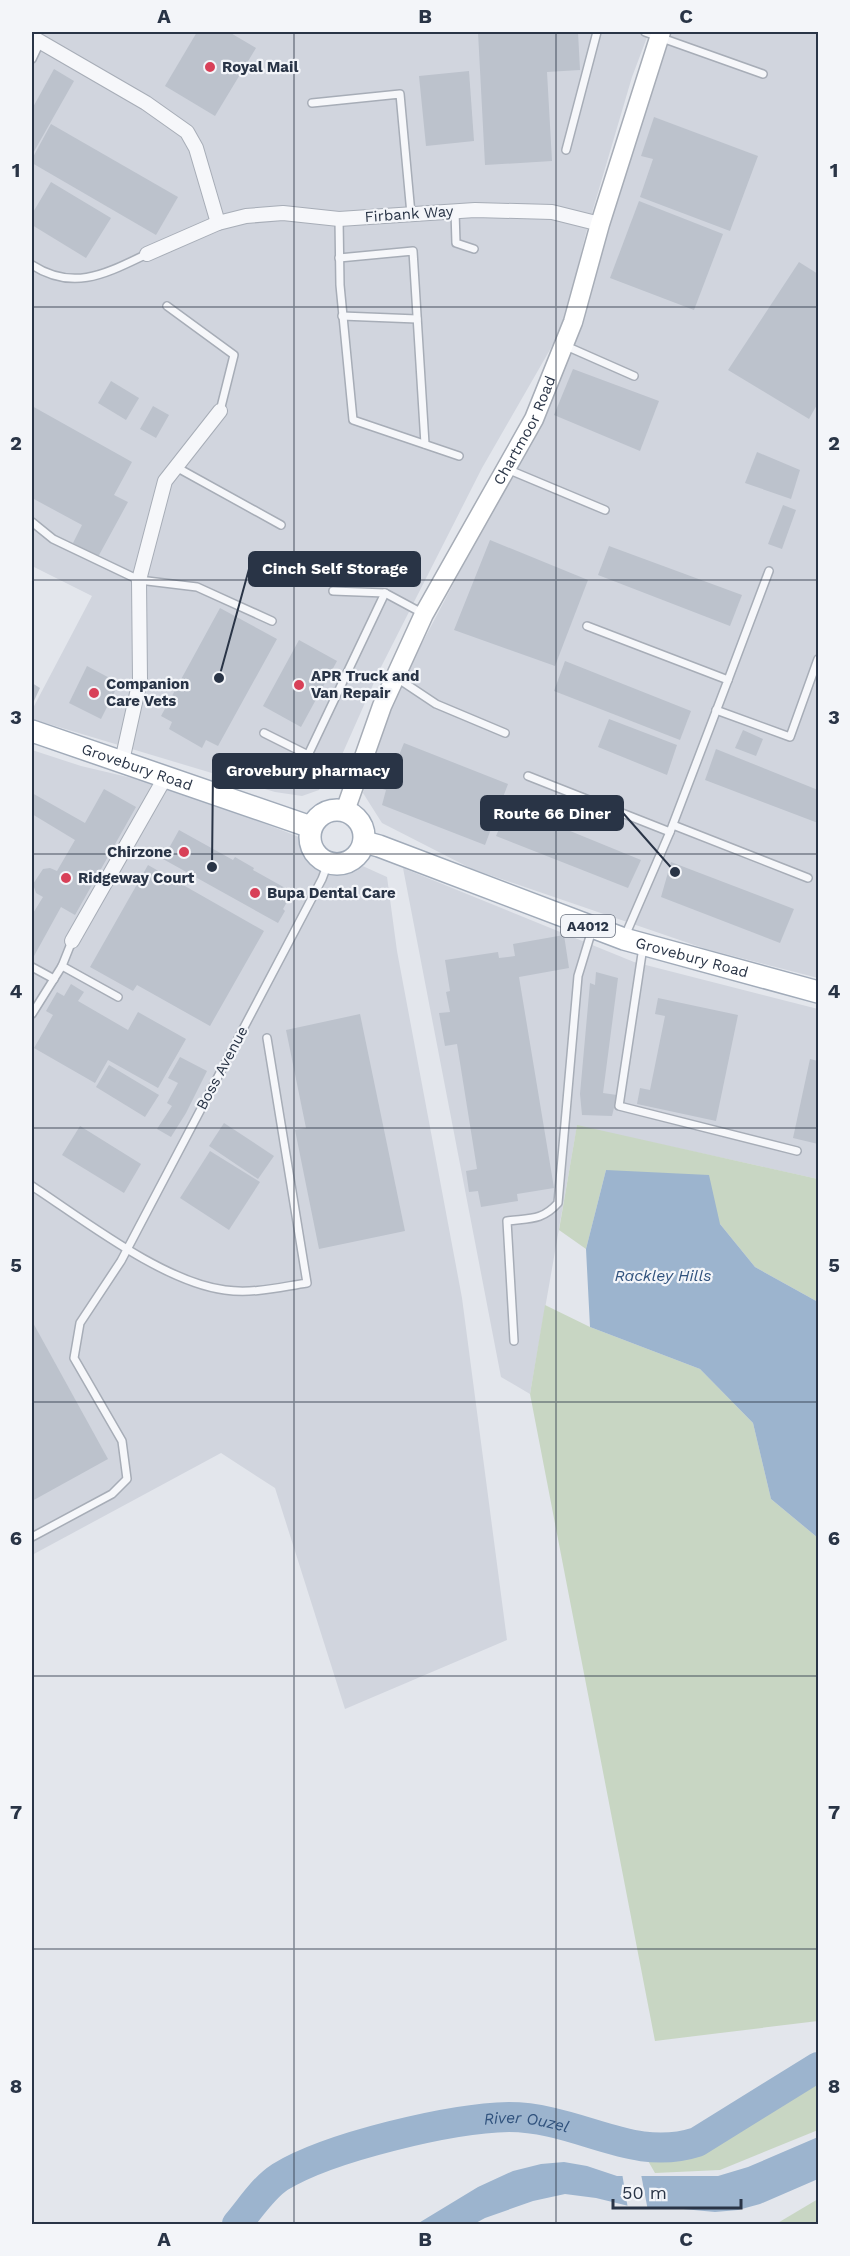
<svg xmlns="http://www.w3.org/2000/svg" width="850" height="2256" viewBox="0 0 850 2256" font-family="'Work Sans',sans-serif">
<rect width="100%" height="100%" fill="#e3e6ec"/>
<g fill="#d1d5de">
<path d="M32,32H649L632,77L586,233L563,327L482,468L380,669L333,775L319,790L302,796L275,792L32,719V710L92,596L32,566Z"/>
<path d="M671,32H818V978L706,949L472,869L382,823L363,793L373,736L541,418Z"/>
<path d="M32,750L81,766L170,787L294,835L387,877L397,951L462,1298L507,1640L345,1709L275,1488L221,1453L32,1555Z"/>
<path d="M403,868L634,962L818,1009V1179L577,1126L530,1394L501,1377Z"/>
</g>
<g fill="#c8d6c3">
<path d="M577,1125L818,1179V1302L755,1267L720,1224L606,1170L586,1249L559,1230Z"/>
<path d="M545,1305L590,1327L700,1369L753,1423L771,1499L818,1538V2021L655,2041L530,1394Z"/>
<path d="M818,2084V2130L720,2170L655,2173L647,2159L708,2149Z"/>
<path d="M818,2199V2224H776Z"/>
</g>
<g fill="#9cb4ce">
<path d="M606,1170L709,1175L720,1224L755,1267L818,1302V1538L771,1499L753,1423L700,1369L590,1327L586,1249Z"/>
<path d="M818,2137V2179L760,2204L738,2210L715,2212L662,2207L637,2208L596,2198L565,2194L533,2201L485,2218L474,2224H417L478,2187L513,2171L541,2164L564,2162L587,2166L617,2176H718L748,2167Z"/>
</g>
<path fill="#e3e6ec" d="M622,2173L641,2174L648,2211L628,2209Z"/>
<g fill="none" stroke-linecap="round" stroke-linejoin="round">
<path stroke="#9cb4ce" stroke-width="30" id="s1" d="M237,2224C250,2209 263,2188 280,2177C329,2147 451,2118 509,2117C523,2117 537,2119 550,2122C601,2133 644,2159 697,2142L818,2067"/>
</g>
<g fill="#bcc2cc">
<path d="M197,32H229L256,48L215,116L165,86Z"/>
<path d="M478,32H578L580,70L547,72L552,161L485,165Z"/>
<path d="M54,69L74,81L32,155V109Z"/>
<path d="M469,71L474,141L426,146L419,76Z"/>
<path d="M654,117L758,156L730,231L640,197L653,159L641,156Z"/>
<path d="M51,124L178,197L156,235L32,163V159Z"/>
<path d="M51,182L111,218L86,258L32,225V214Z"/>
<path d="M639,201L723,234L694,310L610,278Z"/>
<path d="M799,262L818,274V403L809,419L728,370Z"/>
<path d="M573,369L659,401L640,451L554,415Z"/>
<path d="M111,381L139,398L126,420L98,403Z"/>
<path d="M32,406L132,462L114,495L128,502L98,557L73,543L82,525L32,498Z"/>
<path d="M153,406L169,415L156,438L140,429Z"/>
<path d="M757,452L800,470L791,499L745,483Z"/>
<path d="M783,505L796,510L782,549L768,544Z"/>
<path d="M490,540L588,580L555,666L454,630Z"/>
<path d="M609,546L742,595L730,626L598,575Z"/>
<path d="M220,608L277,639L218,746L206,740L202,748L169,729L172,722L161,716Z"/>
<path d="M299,640L337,661L301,727L263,706Z"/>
<path d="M565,661L691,711L680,740L554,691Z"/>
<path d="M87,666L119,683L101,719L69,703Z"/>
<path d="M32,683L40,688L32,705Z"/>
<path d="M609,719L677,745L667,775L598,747Z"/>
<path d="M743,730L763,739L756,756L735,748Z"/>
<path d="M404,743L508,784L485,845L382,805L386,790L379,788L390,757L397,760Z"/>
<path d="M716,749L818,790V823L705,780Z"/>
<path d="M104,789L136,807L75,915L61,907L34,956L32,955V915L43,897L36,893L33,884L43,869L50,868L57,871L75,840L32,814V793L85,823Z"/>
<path d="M509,806L641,860L628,888L496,836Z"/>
<path d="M179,830L233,860L235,857L254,868L253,870L287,889L283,897L288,900L283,909L285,911L278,923L163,859Z"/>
<path d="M671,862L794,909L780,943L661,897Z"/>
<path d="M148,865L264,931L210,1026L137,985L133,991L90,967Z"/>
<path d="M564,935L569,968L519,977L554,1188L517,1194L518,1201L481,1207L478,1191L469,1192L466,1171L477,1169L457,1044L445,1046L439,1013L450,1012L446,992L450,991L445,960L498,952L499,958L515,956L513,944Z"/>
<path d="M596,972L618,978L603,1093L617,1095L612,1116L582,1115L580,1094L590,983L595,985Z"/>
<path d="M71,984L84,992L78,1001L128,1030L138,1012L186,1039L158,1088L108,1060L95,1083L34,1048L53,1015L46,1011L57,992L64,996Z"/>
<path d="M658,998L738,1015L716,1121L637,1104L640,1088L650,1090L665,1016L655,1014Z"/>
<path d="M360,1014L405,1231L319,1249L295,1130L306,1128L286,1030Z"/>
<path d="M180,1057L207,1071L186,1113L171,1137L157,1129L172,1106L167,1103L178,1083L168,1078Z"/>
<path d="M810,1059L818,1061V1144L793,1138Z"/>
<path d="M109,1065L159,1095L145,1117L96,1087Z"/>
<path d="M224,1123L274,1156L258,1179L209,1146Z"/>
<path d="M80,1126L141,1164L124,1193L62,1155Z"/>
<path d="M210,1151L260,1182L229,1230L180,1198Z"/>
<path d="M32,1321L108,1459L32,1501Z"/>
</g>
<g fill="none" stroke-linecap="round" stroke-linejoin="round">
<defs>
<g id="lane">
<path d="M645,32L763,74"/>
<path d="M32,59L40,42"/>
<path d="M312,103L400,94L411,214"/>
<path d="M566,150L597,32"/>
<path d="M455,211L456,243L474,249"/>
<path d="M339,219L340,285L353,420L459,456"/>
<path d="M339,258L413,251L425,444"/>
<path d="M32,265C74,292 107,273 147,254"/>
<path d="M167,306L234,355L220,411"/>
<path d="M342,316L417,319"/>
<path d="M566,346L634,376"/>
<path d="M176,467L281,525"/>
<path d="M507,469L605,510"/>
<path d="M32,522L53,539L139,580L197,587L272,621"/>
<path d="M333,591L385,593L424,614"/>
<path d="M587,626L728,680L670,832L625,936"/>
<path d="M397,678L436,704L505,733"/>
<path d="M728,680L769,571"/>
<path d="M716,710L790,737L818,659"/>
<path d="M264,733L308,755L385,593"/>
<path d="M528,776L670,832"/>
<path d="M673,825L808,878"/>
<path d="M643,947L619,1106L797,1151"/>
<path d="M62,966L118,997"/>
<path d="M32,967L54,979"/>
<path d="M32,1014L62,966L72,941"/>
<path d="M32,1186C84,1220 163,1282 225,1290C253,1294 280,1287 307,1283L267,1038"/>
<path d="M514,1341L507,1221C529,1218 542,1221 558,1203L578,976L592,930"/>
<path d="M32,1537L112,1494L127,1479L122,1441L74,1358L80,1323L121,1261L322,879L328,863"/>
</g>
<g id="street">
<path d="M32,37L146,103L187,132L196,148L218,223"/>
<path d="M147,254L218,223L246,216L283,213L339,219L475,210L552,212L600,224"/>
<path d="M122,761L140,680L139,580L165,481L220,411"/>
<path d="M72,941L166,776"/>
</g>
<g id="secondary">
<path id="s2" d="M345,811L382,706L424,614L534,419L573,322L600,224L661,32"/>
</g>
<g id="primary">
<path id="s3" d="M32,731L311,827"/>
<circle cx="337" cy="837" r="27"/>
<path id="s4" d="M364,842L379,846L624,939L818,992"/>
</g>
</defs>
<use href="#lane" stroke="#a7adb7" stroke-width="10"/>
<use href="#street" stroke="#a7adb7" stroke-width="16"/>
<use href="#secondary" stroke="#a7adb7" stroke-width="21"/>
<use href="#primary" stroke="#a1abb9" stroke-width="24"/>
<use href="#lane" stroke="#f6f7fa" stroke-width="7"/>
<use href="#street" stroke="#f6f7fa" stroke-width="14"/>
<use href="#secondary" stroke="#fff" stroke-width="18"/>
<use href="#primary" stroke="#fff" stroke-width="21"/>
</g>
<path fill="none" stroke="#293446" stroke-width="1.5" stroke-opacity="0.55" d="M294,32V2224M556,32V2224M32,307H818M32,580H818M32,854H818M32,1128H818M32,1402H818M32,1676H818M32,1949H818"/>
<g fill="#d84058" stroke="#f3f5f9" stroke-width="2">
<circle cx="210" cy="67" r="6"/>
<circle cx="299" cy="685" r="6"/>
<circle cx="94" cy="693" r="6"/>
<circle cx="184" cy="852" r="6"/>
<circle cx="66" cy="878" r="6"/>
<circle cx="255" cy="893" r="6"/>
</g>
<g text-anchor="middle" stroke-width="4.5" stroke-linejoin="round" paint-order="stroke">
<rect fill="#f3f5f9" stroke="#666e7c" stroke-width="1.5" x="561" y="915" width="54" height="22" rx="4.5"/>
<g font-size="14" font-weight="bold" fill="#293446">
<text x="588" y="931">A4012</text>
</g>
<g font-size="15" font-weight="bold" fill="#293446" stroke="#f3f5f9" text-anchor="start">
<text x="222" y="72">Royal Mail</text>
<text x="311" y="681">APR Truck and<tspan x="311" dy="17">Van Repair</tspan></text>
<text x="106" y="689">Companion<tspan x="106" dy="17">Care Vets</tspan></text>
<text x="172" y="857" text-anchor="end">Chirzone</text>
<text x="78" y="883">Ridgeway Court</text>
<text x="267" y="898">Bupa Dental Care</text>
</g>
<g font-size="15" fill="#293446" stroke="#f3f5f9">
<text transform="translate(409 214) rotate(-4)" y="5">Firbank Way</text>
<text dy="5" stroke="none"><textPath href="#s2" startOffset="422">Chartmoor Road</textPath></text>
<text dy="5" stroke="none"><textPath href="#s3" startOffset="111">Grovebury Road</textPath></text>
<text dy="5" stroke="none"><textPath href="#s4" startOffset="348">Grovebury Road</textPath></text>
<text transform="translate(222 1068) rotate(-62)" y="5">Boss Avenue</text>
</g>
<g font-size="16" font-style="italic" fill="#30527d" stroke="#f3f5f9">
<text x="663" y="1281">Rackley Hills</text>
<text dy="6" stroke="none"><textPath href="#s1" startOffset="320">River Ouzel</textPath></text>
</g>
</g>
<path fill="none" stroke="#293446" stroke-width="2" d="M219 678L249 569M212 867L213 771M675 872L623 813"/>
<g fill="#293446" stroke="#f3f5f9" stroke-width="2">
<circle cx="219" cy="678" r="6"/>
<circle cx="212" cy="867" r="6"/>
<circle cx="675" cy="872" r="6"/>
</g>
<g fill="#293446" stroke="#293446" stroke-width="2">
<rect x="249" y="552" width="171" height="34" rx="6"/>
<rect x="213" y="754" width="189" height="34" rx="6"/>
<rect x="481" y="796" width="142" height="34" rx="6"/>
</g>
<g font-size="16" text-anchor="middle" font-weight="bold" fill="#fff">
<text x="335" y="574">Cinch Self Storage</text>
<text x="308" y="776">Grovebury pharmacy</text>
<text x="552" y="819">Route 66 Diner</text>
</g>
<rect width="850" height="2256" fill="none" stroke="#f3f5f9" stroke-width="66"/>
<path d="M613 2199v9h128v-9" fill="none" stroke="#293446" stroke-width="3"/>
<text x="622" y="2199" font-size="18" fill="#293446" stroke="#f3f5f9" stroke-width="4.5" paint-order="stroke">50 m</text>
<rect x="33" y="33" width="784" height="2190" fill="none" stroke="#293446" stroke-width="2"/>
<g font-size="20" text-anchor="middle" font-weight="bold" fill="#293446">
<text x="164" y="23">A</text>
<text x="425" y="23">B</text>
<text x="686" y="23">C</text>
<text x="16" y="177">1</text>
<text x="834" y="177">1</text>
<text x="16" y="450">2</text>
<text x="834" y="450">2</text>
<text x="16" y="724">3</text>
<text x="834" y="724">3</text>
<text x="16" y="998">4</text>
<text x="834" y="998">4</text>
<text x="16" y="1272">5</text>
<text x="834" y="1272">5</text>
<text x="16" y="1545">6</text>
<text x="834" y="1545">6</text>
<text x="16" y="1819">7</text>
<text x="834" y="1819">7</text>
<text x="16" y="2093">8</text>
<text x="834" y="2093">8</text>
<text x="164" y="2246">A</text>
<text x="425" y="2246">B</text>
<text x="686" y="2246">C</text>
</g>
</svg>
